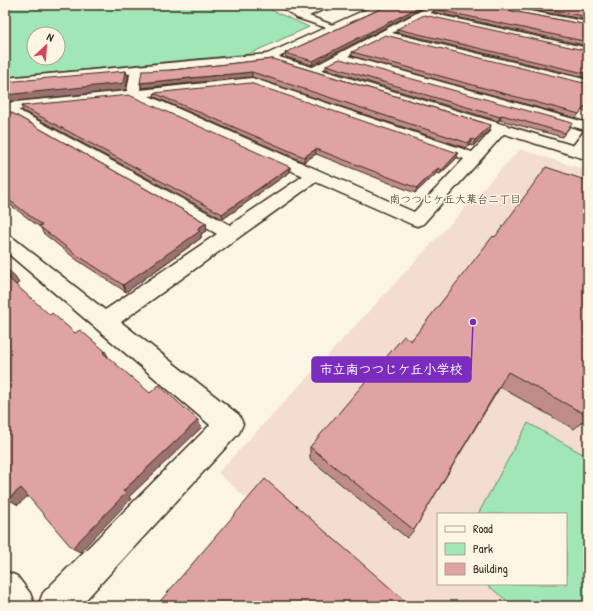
<svg xmlns="http://www.w3.org/2000/svg" width="593" height="611" viewBox="0 0 593 611" font-family="'Patrick Hand','Klee One',sans-serif">
<rect width="100%" height="100%" fill="#fcf5e5"/>
<filter id="ink" filterUnits="userSpaceOnUse"><feTurbulence type="fractalNoise" baseFrequency=".025" numOctaves="2"/><feDisplacementMap in="SourceGraphic" scale="8" xChannelSelector="R" yChannelSelector="G"/><feConvolveMatrix kernelMatrix="1 2 1 2 8 2 1 2 1" color-interpolation-filters="sRGB"/></filter>
<g filter="url(#ink)">
<path fill="#f3dcd1" fill-rule="evenodd" d="M520,149L588,171V606H368L218,473ZM438,514H566V584H438Z"/>
<g fill="#a0e7b5" stroke="#6e886a" fill-rule="evenodd">
<path d="M5,5H260L309,27L249,54L5,77ZM34,34H58V58H34Z"/>
<path d="M528,423L588,457V606H509L510,603L486,584H566V514H478Z"/>
</g>
<g fill="none" stroke-linecap="round" stroke-linejoin="round">
<defs>
<g id="minor">
<path d="M278,5H288L301,13L322,5H334L309,16L338,27L333,30L297,18Z"/>
<path d="M432,5H438L439,7L430,13L588,48V54L423,17L392,33L588,80V88L384,37L348,56L588,123V145L582,154H572L569,151L585,130L340,61L317,72H309L307,70Z"/>
<path d="M479,5H497L588,22V28L483,8Z"/>
<path d="M137,66L143,69L140,90L252,78L472,152L497,125H507L509,128L423,224L417,226L411,224L316,182L121,322L239,415L243,424L239,433L80,606H38L43,593L210,425L5,251V235L12,237L105,310L217,234L5,113V103L127,91L131,69ZM251,86L464,159L414,212L149,96ZM131,98L303,176L230,225L18,110Z"/>
<path d="M5,571L17,576L30,593L35,606H5Z"/>
</g>
<path id="tertiary" d="M376,5H387L279,57L588,150V160L268,60L5,86V78L267,54Z"/>
</defs>
<use href="#minor" stroke="#3b2a1e" stroke-width="3"/>
<use href="#tertiary" stroke="#3b2a1e" stroke-width="3"/>
<use href="#minor" fill="#fcf5e5" fill-rule="evenodd"/>
<use href="#tertiary" fill="#fcf5e5" fill-rule="evenodd"/>
</g>
<g fill="#bf8c8b" stroke="#3b2a1e">
<path d="M389,5L312,65L286,57L285,53Z"/>
<path d="M439,5H482L484,6L588,25V46L434,12V9Z"/>
<path d="M505,5H588V20Z"/>
<path d="M397,29L588,51V78L396,32Z"/>
<path d="M352,52L588,84V111L587,112L582,110L576,118L352,56Z"/>
<path d="M273,59L491,125L489,131L473,146L470,145L466,148L252,77L142,88L140,83L172,70Z"/>
<path d="M326,65L572,123L570,127L562,137L500,120L498,121L326,69Z"/>
<path d="M154,93L457,158L440,174L437,173L415,193L316,154L304,162L155,97Z"/>
<path d="M21,106L290,167V172L223,219L23,111Z"/>
<path d="M5,109L206,223L207,230L201,234V238L126,292L77,260L43,233L41,228L5,201Z"/>
<path d="M588,181V417L574,429L500,387L414,530L407,538L310,459V447L411,341L495,237Z"/>
</g>
<g fill="#9b7271" stroke="#3b2a1e">
<path d="M423,5H429L312,65L313,61Z"/>
<path d="M126,71L128,77L126,90L5,102V95Z"/>
<path d="M252,72V77L142,88L140,83Z"/>
<path d="M502,115L500,120L498,121L500,117Z"/>
<path d="M491,125L489,131L473,146L475,140Z"/>
<path d="M472,139L470,145L466,148L468,143Z"/>
<path d="M316,149V154L304,162V157Z"/>
<path d="M458,153L457,158L440,174L442,170Z"/>
<path d="M290,167V172L223,219L222,214Z"/>
<path d="M438,168L437,173L415,193L417,188Z"/>
<path d="M206,223L207,230L201,234V238L126,292L123,285L197,229Z"/>
<path d="M13,274L19,283L14,286L7,277Z"/>
<path d="M105,351L110,360L103,353Z"/>
<path d="M198,420L201,428L129,497L131,499L80,552L72,548L123,491Z"/>
<path d="M21,488L30,494L18,505L8,499Z"/>
</g>
<g fill="#dea3a2" stroke="#3b2a1e">
<path d="M389,5H423L313,61L285,53Z"/>
<path d="M440,5H482L484,6L588,25V42L434,9Z"/>
<path d="M525,5H588V17Z"/>
<path d="M424,15L588,51V74L397,29Z"/>
<path d="M385,35L588,84V107L585,106L579,114L352,52Z"/>
<path d="M273,59L491,125L475,140L472,139L468,143L252,72L140,83L142,71L172,70Z"/>
<path d="M340,59L572,123L565,133L502,115L500,117L326,65Z"/>
<path d="M126,71L124,83L5,95V82Z"/>
<path d="M250,83L458,153L442,170L438,168L417,188L316,149L304,157L154,93Z"/>
<path d="M129,95L290,167L222,214L21,106Z"/>
<path d="M5,109L206,223L197,229L200,231L123,285L74,253L39,226L42,225L5,197Z"/>
<path d="M546,167L588,181V416L508,372L414,530L310,447L404,336L411,341L493,236L495,237Z"/>
<path d="M5,268L13,274L7,277L50,315L52,313L75,333L80,330L105,351L103,353L150,393L159,385L198,420L123,491L126,493L72,548L21,488L8,499L5,495Z"/>
<path d="M265,479L411,606H156Z"/>
</g>
</g>
<g text-anchor="middle" stroke-width="3" stroke-linejoin="round" paint-order="stroke">
<g font-size="11" fill="#3b2a1e" stroke="#fcf5e5">
<text x="455" y="203">南つつじケ丘大葉台二丁目</text>
</g>
</g>
<path fill="none" stroke="#7b2cbf" stroke-width="1.5" d="M473 322L471 370"/>
<circle fill="#7b2cbf" stroke="#fcf5e5" stroke-width="1.5" cx="473" cy="322" r="4"/>
<rect fill="#7b2cbf" stroke="#7b2cbf" stroke-width="1.5" x="312" y="357" width="159" height="25" rx="4"/>
<g font-size="13" text-anchor="middle" font-weight="bold" fill="#fff">
<text x="391" y="374">市立南つつじケ丘小学校</text>
</g>
<rect width="593" height="611" fill="none" stroke="#fcf5e5" stroke-width="20"/>
<rect x="10" y="10" width="573" height="591" fill="none" stroke="#3b2a1e" stroke-width="1.5" filter="url(#ink)"/>
<rect x="437" y="513" width="130" height="72" fill="#fcf5e5" stroke="#afa495"/>
<rect x="445" y="526" width="20" height="6" fill="#fcf5e5" stroke="#afa495"/>
<text x="473" y="533" font-size="12" fill="#3b2a1e">Road</text>
<rect x="445" y="543" width="20" height="12" fill="#a0e7b5" stroke="#afa495"/>
<text x="473" y="553" font-size="12" fill="#3b2a1e">Park</text>
<rect x="445" y="563" width="20" height="12" fill="#dea3a2" stroke="#afa495"/>
<text x="473" y="573" font-size="12" fill="#3b2a1e">Building</text>
<g transform="translate(46 46) rotate(26)"><circle r="19" fill="#fcf5e5" stroke="#afa495"/>
<path d="M0-3L7 15L0 10L-7 15Z" fill="#d1495b"/>
<text y="-6" font-size="11" font-weight="bold" text-anchor="middle" fill="#3b2a1e">N</text>
</g>
</svg>
